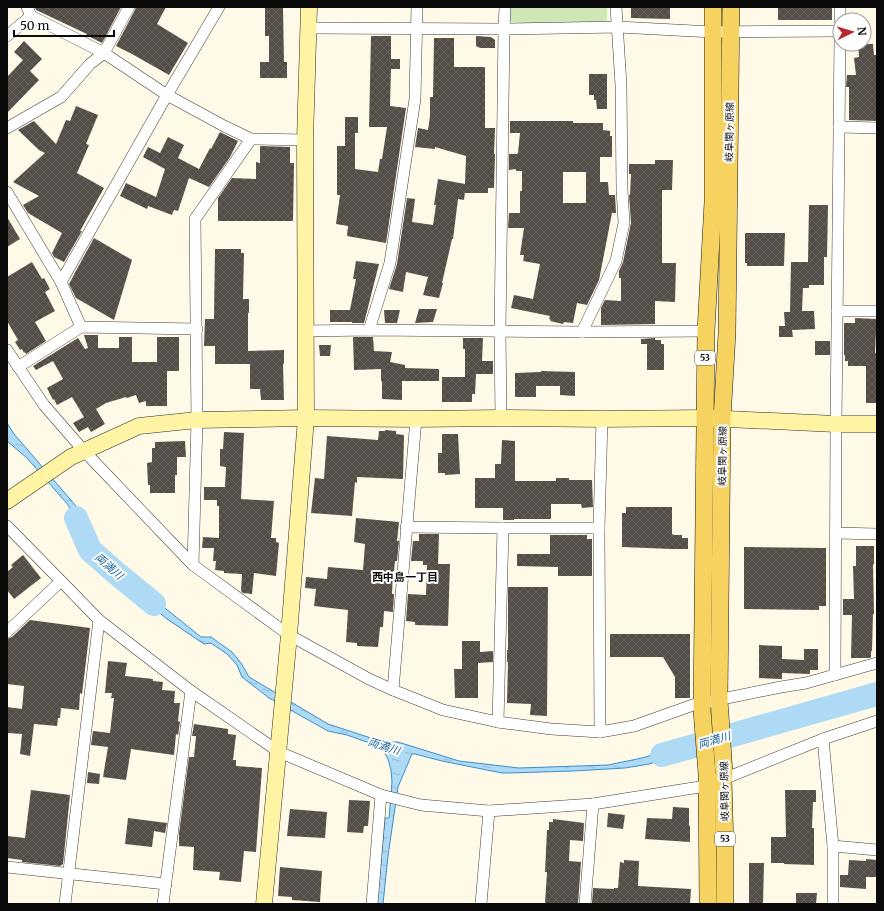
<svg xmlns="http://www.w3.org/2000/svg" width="884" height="911" viewBox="0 0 884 911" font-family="Merriweather,'Noto Sans JP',serif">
<defs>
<pattern id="water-ripples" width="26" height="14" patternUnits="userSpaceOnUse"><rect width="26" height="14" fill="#aedaf5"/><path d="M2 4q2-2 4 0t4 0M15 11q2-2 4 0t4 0" fill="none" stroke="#94bad1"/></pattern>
<pattern id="building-cross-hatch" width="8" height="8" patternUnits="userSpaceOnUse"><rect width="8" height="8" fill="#534c47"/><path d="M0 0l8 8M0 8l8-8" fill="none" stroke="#67615d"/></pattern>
</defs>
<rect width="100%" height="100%" fill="#fffae8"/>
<path fill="#cee7b4" d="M510,7H607V27L509,22Z"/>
<path fill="url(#water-ripples)" stroke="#378fca" d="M7,423L14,434L76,506L90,537L124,568L145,592L201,637H211L232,652L241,663L249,677L328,724L389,744L393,742H398L459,761L519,768L608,765L642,758L687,745L693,741L692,750L649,764L625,768L573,771L509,773H502L442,761L415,754H412L398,787L388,856L383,904H377L385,818H389L392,782L391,770L388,759L384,752L375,745L347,735L328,731L269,698L242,677L237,665L227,654L211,643L204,644L167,619L139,596L119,571L85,545L69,506L27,458L7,441Z"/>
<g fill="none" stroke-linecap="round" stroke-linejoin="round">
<g stroke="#aedaf5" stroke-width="24">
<path d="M76,518L90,550L115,572L154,604"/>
<path d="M662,755L877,694"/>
</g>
</g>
<g fill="url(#building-cross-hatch)" fill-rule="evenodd">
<path d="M35,7H121L102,43L86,35L87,34L36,10Z"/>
<path d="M136,7H166L157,24L188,43L169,75L132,54L116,46L135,10Z"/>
<path d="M265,7H283L284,62H287V78H260V62H269V36H265Z"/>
<path d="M631,7H670V19L631,18Z"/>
<rect x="778" y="7" width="54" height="13"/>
<path d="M371,36H391V59H400V69H391L390,106L406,108L386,243L347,236L348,226L336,224L340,195H337V146H345V117H358V133H355V169L378,172L380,159H382L387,127H369Z"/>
<path d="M476,36L491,37L495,40V48H480L476,46Z"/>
<path d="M434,38H454V67H485V128H495L494,154H495L494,188H488V193H465V192L464,200L458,199L453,239H452L442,283H443L439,298L423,295L428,277L406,272L403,292L389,289L397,264L407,198L415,199L412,222L433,225L436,205H434L438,179L465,184L466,156L435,147V149L415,147L418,128L428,130L430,116V97H433Z"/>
<path d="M24,41L42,59L30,71L39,80L7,113V77L23,60L14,52Z"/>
<path d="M858,44H873L874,55H877V121L849,120V87H846L847,75H856L854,58L859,57Z"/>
<path d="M589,74H607V109H597L596,100H594V95H589Z"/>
<path d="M76,106L98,115L86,144L89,145L77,173L104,188L80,231H82L64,262L54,257L52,253L62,233L28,213L23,205L39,196L13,182L45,153L39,150L18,130L34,121L56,144L66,120L70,121Z"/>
<path d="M510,121H573V123H603V130L610,131V136H612V157H600V182H608L609,195H615L616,213H612L599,280L587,305L577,303L573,323L564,322L563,324L550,321L551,320L549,319L550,316L511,308L514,295L533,299L540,264L523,261L524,255H520L524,228H508L509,213H520V191H522V171H516V169L509,170V154H517L518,153L520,133H510ZM563,172H586V203H563Z"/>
<path d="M220,132L238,141L230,157L209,187L189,178L178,211L174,210L172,215L148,206L147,209L120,196L126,183L156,197L165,169L143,157L148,147L160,153L168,137L184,145L178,158L199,169L210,148L211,149Z"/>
<path d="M260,146L290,147V163H294L293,221H218V198L232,178L256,179V162L260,163Z"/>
<path d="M655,160H673L672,190H662V263H676L675,302L655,301V324L601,325V308L605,300L621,301V278H619V271L623,262L631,223L629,195H630L631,174H629V164H655Z"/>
<path d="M809,205H828L827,257H824V285H809V288H803L802,311H814L815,329L792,330L793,337H779V326H785L784,312H790L791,262H808Z"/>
<path d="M7,217L20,239L7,247Z"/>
<path d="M745,233H785L784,266H747V263H745Z"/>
<path d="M94,238L132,260L114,320L76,298L69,284L77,269Z"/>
<path d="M215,249H241V253H244L243,299H249V313H248V351L284,350V364H283L284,400H261L260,389H250V364H215V346H204L205,319H214Z"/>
<path d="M356,261L379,264L364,323H352V322H330V310H350L356,279H353Z"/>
<path d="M32,262L42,279L44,278L50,289L45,292L55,311L35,322L46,341L26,354L25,352L24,353L22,349L20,350L15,342L18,340L7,321V277Z"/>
<path d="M419,309H437L433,322L415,323Z"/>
<path d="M384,310H400L397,323H385Z"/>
<path d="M855,318L876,319V321H877V332H876L875,353H877V403H866V366H848V361H845V355H844V323H855Z"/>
<path d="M84,335H98V348H119V337H132V362H157V337H179V371H167V406H146V401L139,403L136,395L127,398L126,397L106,403L96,409L105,424L91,432L88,427L79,432L73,423L84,417L72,397L57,405L54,399L53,400L47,388L63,379L53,361L36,370L33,366L78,338L85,349L88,348Z"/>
<path d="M353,337H373L374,351L392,352L390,362L405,365V368L439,369V381H402V400L382,399V381H381V369L354,370Z"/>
<path d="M463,338H483L482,361H493V374H476L475,394H472V402H442V377H465V349H463Z"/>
<path d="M655,338V340H661V344H664V370H647V344H641V339Z"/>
<rect x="815" y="341" width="15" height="14"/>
<path d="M319,345H331L330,356H320Z"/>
<path d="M541,371L575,372V396L560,395V386H536V397H515V373L541,372Z"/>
<path d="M385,430L396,431V434L404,435L403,479L357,477V483L355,482L352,516L311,513L315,478L324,479L327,436L378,440L379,431H385Z"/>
<path d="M224,432L244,433L241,499L274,501L271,538H276V542L279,543L276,576L254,573L252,594L243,593L241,591L242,574L224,573V571L215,570L216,561H213L214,548H202L203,537L219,538V506H217V500H204V487H225L226,467L220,466V449H223Z"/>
<path d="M442,434H458L460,474L445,475V473H438V453H442Z"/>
<path d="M502,440L515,441V481H556V478H569V480H592L593,507L582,508L581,504H551V519H514V520H503V508H475V478H495V464H501Z"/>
<path d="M185,441L186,457H177V475H175V493H150V485H148L147,463L152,462V448H155V442Z"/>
<path d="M626,507H672V534H673V535H682V538H688V549H672L622,547V513H626Z"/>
<path d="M356,518L399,522L397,541H399L397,561H395L394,571H393L392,594H394L393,612L384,611L383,627H380L378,647L357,646V643L346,642L348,610L314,606L316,589L305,588L306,577L327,579L328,567L363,570L365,544L354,542Z"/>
<path d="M419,534H439L438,564H450L448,626L415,625V622L406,621L408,594L426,595L427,565H423V561H411L413,541H419Z"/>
<path d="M550,535H587V539H592V576H558V567L517,566V554H550Z"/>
<path d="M856,546H874V564H873L874,614H873L872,651H871V657L870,658H851L852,615H843V599H854L853,566H856Z"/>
<path d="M744,547L826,548V606H819V610L744,609Z"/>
<path d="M23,555L41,578L14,599L7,590V572L13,567L11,565Z"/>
<path d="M508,587H548L547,716L530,715L531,704L507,703L508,662H507V650H508Z"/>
<path d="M30,620L90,628L82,694L80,693L79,710L61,708L60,718H58L57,726L34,724L30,756L20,754L22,734L7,733V707L22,709L24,686L7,684V639L12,637Z"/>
<path d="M610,634H690V698H675V677L663,657H610Z"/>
<path d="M462,641H480V652L493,651V662L478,663V698H455L454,669H462Z"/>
<path d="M759,645L782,646V659L804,660V649H818V670H810V674L782,673V679L759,678Z"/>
<path d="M108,661L127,663L125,676L153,679V681L163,682L162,690L175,691L174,703H180L178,721L180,722L178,735L176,734L174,755L131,749L126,780L103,777L108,747L91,745L93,731L110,733L114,698H111L112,693H105Z"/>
<path d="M194,724L228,729V734L236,735L233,760H236V766L262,768L256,852L244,851L241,882L219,880L220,872L193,870L194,847L179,846V834L189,757H194L196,736H192Z"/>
<path d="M88,772L100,774L99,784L87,783Z"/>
<path d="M31,790L70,795L63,864L60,866L22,862V860L7,858V836L25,838Z"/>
<path d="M785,790H816V802H813L812,828H814V865L784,864V863H771V837H786Z"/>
<path d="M349,800L370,801L368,826H364L363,833L347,832Z"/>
<path d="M673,807L689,808V826H690V842L645,839L647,818L672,819Z"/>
<path d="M290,809L327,812L325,838L287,836Z"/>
<path d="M608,813L625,815L623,829L607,827Z"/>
<path d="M128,818L167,823L165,833L154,831L152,847L125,844Z"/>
<path d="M553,819L584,823L583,841L570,840L569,861L581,862L578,904H545L547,872H545L547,830H549V822H553Z"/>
<path d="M866,859L877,860V877H866V889L840,887V875H848L849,860L866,861Z"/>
<path d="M624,860L639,861L638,886L691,889L690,904H616L592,903L593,888L614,889V888H618L620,862L624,863Z"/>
<path d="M749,863H764L763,904H749Z"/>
<path d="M280,867L322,871L320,902L292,900V897L278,896Z"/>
<path d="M796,893H817L816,904H796Z"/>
</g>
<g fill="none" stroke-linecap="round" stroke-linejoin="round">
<defs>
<g id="street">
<path d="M27,7L31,16L104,53L167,95L224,126L251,139L305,140"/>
<path d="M840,20V7"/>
<path d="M309,28L504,29L618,27L713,32L840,31"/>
<path d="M7,36L31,16"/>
<path d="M839,127L877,128"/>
<path d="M7,128L61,97L90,64L104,53L129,7"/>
<path d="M7,192L61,282L81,327"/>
<path d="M61,282L167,95L219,7"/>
<path d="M837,311H877"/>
<path d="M369,330L390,263L415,99L417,7"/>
<path d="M306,331L369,330L582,332L706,331"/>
<path d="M582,332L616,261L624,223L622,189L621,85L616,7"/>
<path d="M7,350L44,405L84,451L193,565L289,635L369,679L393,690L443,710L498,722L551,729L600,732L634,726L693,705L781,687L806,683L877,663"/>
<path d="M18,367L81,327L197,329"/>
<path d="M501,418L500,331L504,29L505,7"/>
<path d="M7,526L61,581L99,620L191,691L279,752L381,795L421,805L489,811L593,804L706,786L823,739L877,721"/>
<path d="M406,527L503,528H599"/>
<path d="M836,533L877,534"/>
<path d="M193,565L197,420L195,219L251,139"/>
<path d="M7,632L61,581"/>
<path d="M835,675L836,424L840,38"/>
<path d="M393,690L416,419"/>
<path d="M498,722L503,528"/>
<path d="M600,732L599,528L602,419"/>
<path d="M823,739L833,846V904"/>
<path d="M833,846L877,850"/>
<path d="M7,867L166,884"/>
<path d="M65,904L99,620"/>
<path d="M163,904L191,691"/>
<path d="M372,904L381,795"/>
<path d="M481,904L489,811"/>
<path d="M585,904L593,804"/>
</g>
<g id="secondary">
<path d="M7,501L71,457L139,426L197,420L306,418L416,419L501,418L602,419L705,418L836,424H877"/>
<path d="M264,904L289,635L306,418L305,140L309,7"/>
</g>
<g id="primary">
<path d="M708,904L707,774L702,710L706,331L713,202V7"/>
<path d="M725,904V847L723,779L724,773L719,700L722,419L727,333L731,7"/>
</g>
</defs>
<use href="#street" stroke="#3d3d3d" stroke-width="12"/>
<use href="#secondary" stroke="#2c2c2c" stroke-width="17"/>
<use href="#primary" stroke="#1b1b1b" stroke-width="18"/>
<use href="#street" stroke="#fff" stroke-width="11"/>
<use href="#secondary" stroke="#fef4a4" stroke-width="16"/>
<use href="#primary" stroke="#f6d261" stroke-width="17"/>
</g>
<g text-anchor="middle" stroke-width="4" stroke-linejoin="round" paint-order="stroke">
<g fill="#fff" stroke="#545454" stroke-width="1">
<rect x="695" y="351" width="20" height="14" rx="3"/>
<rect x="715" y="832" width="20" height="14" rx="3"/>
</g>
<g font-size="9" font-weight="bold" fill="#0a0a0a">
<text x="705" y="361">53</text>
<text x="725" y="842">53</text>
</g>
<g font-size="10" fill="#0a0a0a" stroke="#fff">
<text transform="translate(729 132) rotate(-89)" y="4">岐阜関ヶ原線</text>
<text transform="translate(722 456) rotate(-89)" y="4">岐阜関ヶ原線</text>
<text transform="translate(724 791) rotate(-91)" y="4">岐阜関ヶ原線</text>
</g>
<g font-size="11" font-style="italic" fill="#176098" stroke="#fff">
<text transform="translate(109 566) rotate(41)" y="4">両満川</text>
<text transform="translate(714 740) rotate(-16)" y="4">両満川</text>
<text transform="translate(384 746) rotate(17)" y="4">両満川</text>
</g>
<g font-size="11" font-weight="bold" fill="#0a0a0a" stroke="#fff">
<text x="405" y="581">西中島一丁目</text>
</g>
</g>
<rect width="884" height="911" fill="none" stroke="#0a0a0a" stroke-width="16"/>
<g transform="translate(852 32) rotate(85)"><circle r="19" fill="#ffffff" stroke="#9d9d9d"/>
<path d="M0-3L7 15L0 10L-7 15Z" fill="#b7262d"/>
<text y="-6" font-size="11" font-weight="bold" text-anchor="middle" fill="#0a0a0a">N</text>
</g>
<path d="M14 30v6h100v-6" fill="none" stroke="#0a0a0a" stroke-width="2"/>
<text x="20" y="30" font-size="12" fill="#0a0a0a" stroke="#ffffff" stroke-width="3" paint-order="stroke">50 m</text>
</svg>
